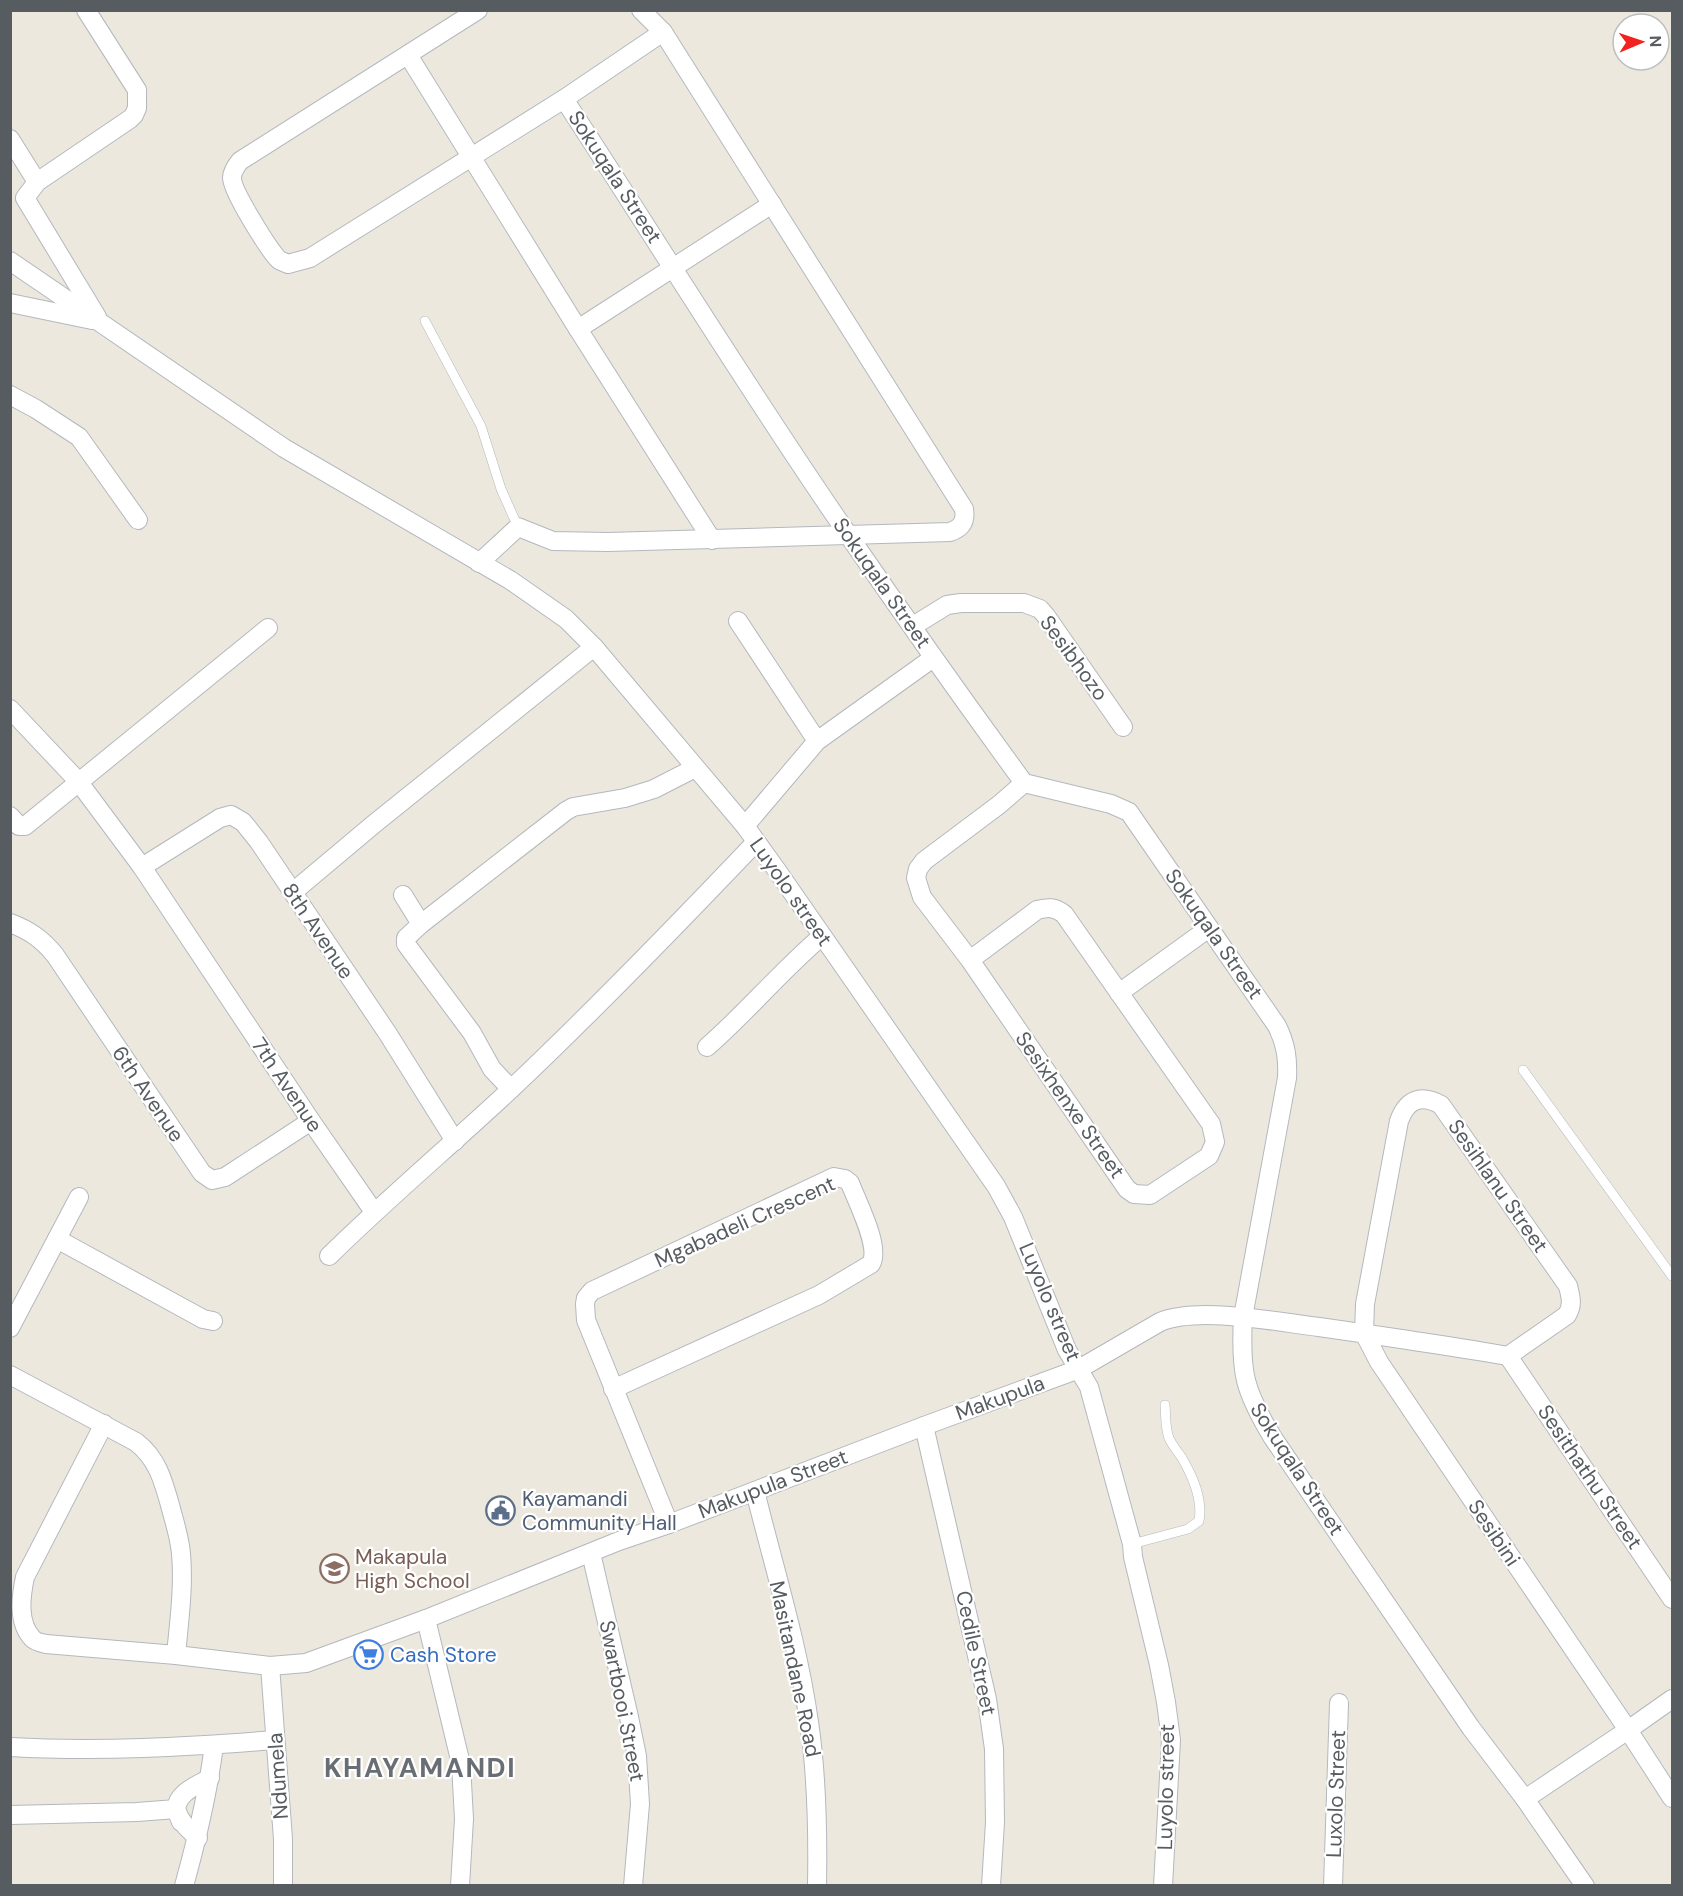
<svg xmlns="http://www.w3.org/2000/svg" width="1683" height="1896" viewBox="0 0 1683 1896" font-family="'DM Sans',sans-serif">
<rect width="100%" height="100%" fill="#ece8de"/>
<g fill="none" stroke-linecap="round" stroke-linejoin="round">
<defs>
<g id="service">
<path d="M425,321L481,426L501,489L518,527"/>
<path d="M1523,1070L1672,1276"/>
<path d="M1132,1544L1188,1529L1199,1521C1203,1499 1193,1477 1182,1458C1178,1452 1172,1445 1169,1438C1165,1428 1166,1416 1165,1405"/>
</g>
<g id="minor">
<path d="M86,10L137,90V108L134,115L130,119L37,182L25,198L97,317"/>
<path d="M478,10L240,161C236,166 232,172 232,178C232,191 269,250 279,260L288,264L310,258L564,99L663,32"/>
<path d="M408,55L578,329L712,540"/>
<path d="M564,99C659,244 750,393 849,536C906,619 964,701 1024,783L1111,804L1129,812L1277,1026C1286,1044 1288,1059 1287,1078L1243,1317C1240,1373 1244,1390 1273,1438L1471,1728L1525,1799L1585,1886"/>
<path d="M10,139L37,182"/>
<path d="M10,261L284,448L510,580L566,619L594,647L745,826L776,869L996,1186L1013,1217L1067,1350L1089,1387L1132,1544L1133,1557L1159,1665L1166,1702L1171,1740L1163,1886"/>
<path d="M10,303L92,320"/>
<path d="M578,329L772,204"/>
<path d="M10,395L36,409L79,437L138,520"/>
<path d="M479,563L518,527L553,541L608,542L950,532C962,528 966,521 964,509L663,32L641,10"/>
<path d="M738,621L817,741"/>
<path d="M913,626L947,605L961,603H1024L1040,609L1046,616L1123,727"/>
<path d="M10,709L78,781L142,867L311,1121L374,1212"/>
<path d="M10,816L19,826H25L268,628"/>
<path d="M745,826L817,741L933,658"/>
<path d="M142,867L220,818L231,815L243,822L259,842L388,1034L455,1141"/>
<path d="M293,892L374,824L594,647"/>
<path d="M403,895L421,924L406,938V944L472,1033L492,1069L511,1089"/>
<path d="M10,923C29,930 42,939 55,955L202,1173L212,1180L225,1177L311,1121"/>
<path d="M421,924L566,811L573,807L625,798L654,789L695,768"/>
<path d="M970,960L1037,910C1049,907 1054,907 1064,914L1211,1124L1215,1142L1209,1156L1150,1195L1134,1194L1127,1189L970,960L922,897L916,878L918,869L924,861L1000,804L1024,783"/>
<path d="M1119,993L1209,928"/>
<path d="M707,1047C747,1012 781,971 822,936"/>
<path d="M57,1239L203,1319L213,1321"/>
<path d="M329,1256C388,1198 450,1146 510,1090C595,1010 676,926 756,842"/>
<path d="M10,1328L79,1197"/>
<path d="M1508,1356L1672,1599"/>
<path d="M10,1375L136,1442C157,1458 163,1480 170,1505C174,1521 180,1538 181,1554C184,1587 179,1622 176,1655"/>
<path d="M613,1389L819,1295L871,1264C881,1247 857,1202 850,1183L845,1179L834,1177L592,1291L586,1298L585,1304L586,1320L669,1524"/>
<path d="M104,1424L25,1577C21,1596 17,1623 33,1639C36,1642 42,1643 46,1644L176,1655L270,1666L306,1663L426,1619L619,1541L669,1524L924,1426L1079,1369L1160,1322C1199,1306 1277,1322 1319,1327C1382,1336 1445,1345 1508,1356L1567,1315C1573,1305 1571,1298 1568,1286L1441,1105C1421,1094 1407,1099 1399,1121L1365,1304L1364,1333L1379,1362L1628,1730L1525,1799"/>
<path d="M924,1426L987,1699L994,1749L995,1822L991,1886"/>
<path d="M755,1491C774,1568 798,1644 809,1722C817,1776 818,1831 817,1886"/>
<path d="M591,1553L629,1717L637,1756L640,1804L633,1886"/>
<path d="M426,1619L461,1764L464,1819L460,1886"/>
<path d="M270,1666L283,1839V1886"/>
<path d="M1672,1699L1628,1730L1672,1798"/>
<path d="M10,1747C99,1752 187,1747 275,1740"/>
<path d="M10,1815L137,1812L176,1809C178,1792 196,1786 210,1778"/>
<path d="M181,1822L176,1809C180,1822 188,1829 198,1838"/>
<path d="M184,1886C197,1839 208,1793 214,1745"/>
<path d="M1333,1886L1339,1703"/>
</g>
</defs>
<use href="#service" stroke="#b4b8bd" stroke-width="10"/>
<use href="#minor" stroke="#b4b8bd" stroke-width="20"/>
<use href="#service" stroke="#fff" stroke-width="9"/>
<use href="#minor" stroke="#fff" stroke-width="18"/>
</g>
<defs>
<symbol id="civic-ring" viewBox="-11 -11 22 22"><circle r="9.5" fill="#fff" stroke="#5c6f8a" stroke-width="1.5"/><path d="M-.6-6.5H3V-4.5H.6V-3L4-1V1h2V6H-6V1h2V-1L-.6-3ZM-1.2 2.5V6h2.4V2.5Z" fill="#5c6f8a"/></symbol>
<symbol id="school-ring" viewBox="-11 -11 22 22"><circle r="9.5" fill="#fff" stroke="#8d6e63" stroke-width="1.5"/><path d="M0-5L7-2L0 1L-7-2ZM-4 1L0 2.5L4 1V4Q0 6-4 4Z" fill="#8d6e63"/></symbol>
<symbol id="supermarket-ring" viewBox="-11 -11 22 22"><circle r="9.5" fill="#fff" stroke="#3f7fe0" stroke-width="1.5"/><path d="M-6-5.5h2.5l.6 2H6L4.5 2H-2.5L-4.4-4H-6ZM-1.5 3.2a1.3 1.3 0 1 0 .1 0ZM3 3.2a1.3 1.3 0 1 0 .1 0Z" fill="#3f7fe0"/></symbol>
</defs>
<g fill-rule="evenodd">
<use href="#civic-ring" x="484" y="1494" width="33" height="33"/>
<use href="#school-ring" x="318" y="1552" width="33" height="33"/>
<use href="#supermarket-ring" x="352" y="1638" width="33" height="33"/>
</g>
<g text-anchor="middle" stroke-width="4.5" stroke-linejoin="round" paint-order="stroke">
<g font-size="21" fill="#575c61" stroke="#fff">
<text transform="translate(615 177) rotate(57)" y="7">Sokuqala Street</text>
<text transform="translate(882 583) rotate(55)" y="7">Sokuqala Street</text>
<text transform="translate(1074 658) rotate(54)" y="7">Sesibhozo</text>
<text transform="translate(791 892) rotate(55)" y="7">Luyolo street</text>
<text transform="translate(318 931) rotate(56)" y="7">8th Avenue</text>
<text transform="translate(1214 934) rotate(55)" y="7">Sokuqala Street</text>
<text transform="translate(287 1085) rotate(56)" y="7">7th Avenue</text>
<text transform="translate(148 1094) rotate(56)" y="7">6th Avenue</text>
<text transform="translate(1070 1105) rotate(55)" y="7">Sesixhenxe Street</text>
<text transform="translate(1498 1186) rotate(55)" y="7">Sesihlanu Street</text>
<text transform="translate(745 1222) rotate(-24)" y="7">Mgabadeli Crescent</text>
<text transform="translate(1050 1302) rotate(67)" y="7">Luyolo street</text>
<text transform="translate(1000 1398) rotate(-20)" y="7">Makupula</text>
<text transform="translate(1297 1469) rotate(57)" y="7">Sokuqala Street</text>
<text transform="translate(1590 1477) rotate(56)" y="7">Sesithathu Street</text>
<text transform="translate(773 1484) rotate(-21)" y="7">Makupula Street</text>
<text transform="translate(1494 1533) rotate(56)" y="7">Sesibini</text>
<text transform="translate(976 1653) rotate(78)" y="7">Cedile Street</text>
<text transform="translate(795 1669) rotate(78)" y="7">Masitandane Road</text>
<text transform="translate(622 1701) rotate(79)" y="7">Swartbooi Street</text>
<text transform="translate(278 1776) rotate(-94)" y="7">Ndumela</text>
<text transform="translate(1166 1787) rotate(-89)" y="7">Luyolo street</text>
<text transform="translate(1336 1794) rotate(-88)" y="7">Luxolo Street</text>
</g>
<g font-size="21" fill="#4e5e75" stroke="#fff" text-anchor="start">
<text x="522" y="1506">Kayamandi<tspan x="522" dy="24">Community Hall</tspan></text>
</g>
<g font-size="21" fill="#785e54" stroke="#fff" text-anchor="start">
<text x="355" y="1564">Makapula<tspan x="355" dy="24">High School</tspan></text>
</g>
<g font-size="21" fill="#366cbe" stroke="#fff" text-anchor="start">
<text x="390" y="1662">Cash Store</text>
</g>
<g font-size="27" font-weight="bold" letter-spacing="1.5" fill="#686e73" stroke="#fff">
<text x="420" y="1777">KHAYAMANDI</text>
</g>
</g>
<rect width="1683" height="1896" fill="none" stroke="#575c61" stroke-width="24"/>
<g transform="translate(1641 42) rotate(88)"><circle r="28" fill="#ffffff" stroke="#bcbec0" stroke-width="1.5"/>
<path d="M0-4.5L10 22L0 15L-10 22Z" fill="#f2231e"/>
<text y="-9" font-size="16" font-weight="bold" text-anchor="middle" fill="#575c61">N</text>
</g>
</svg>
